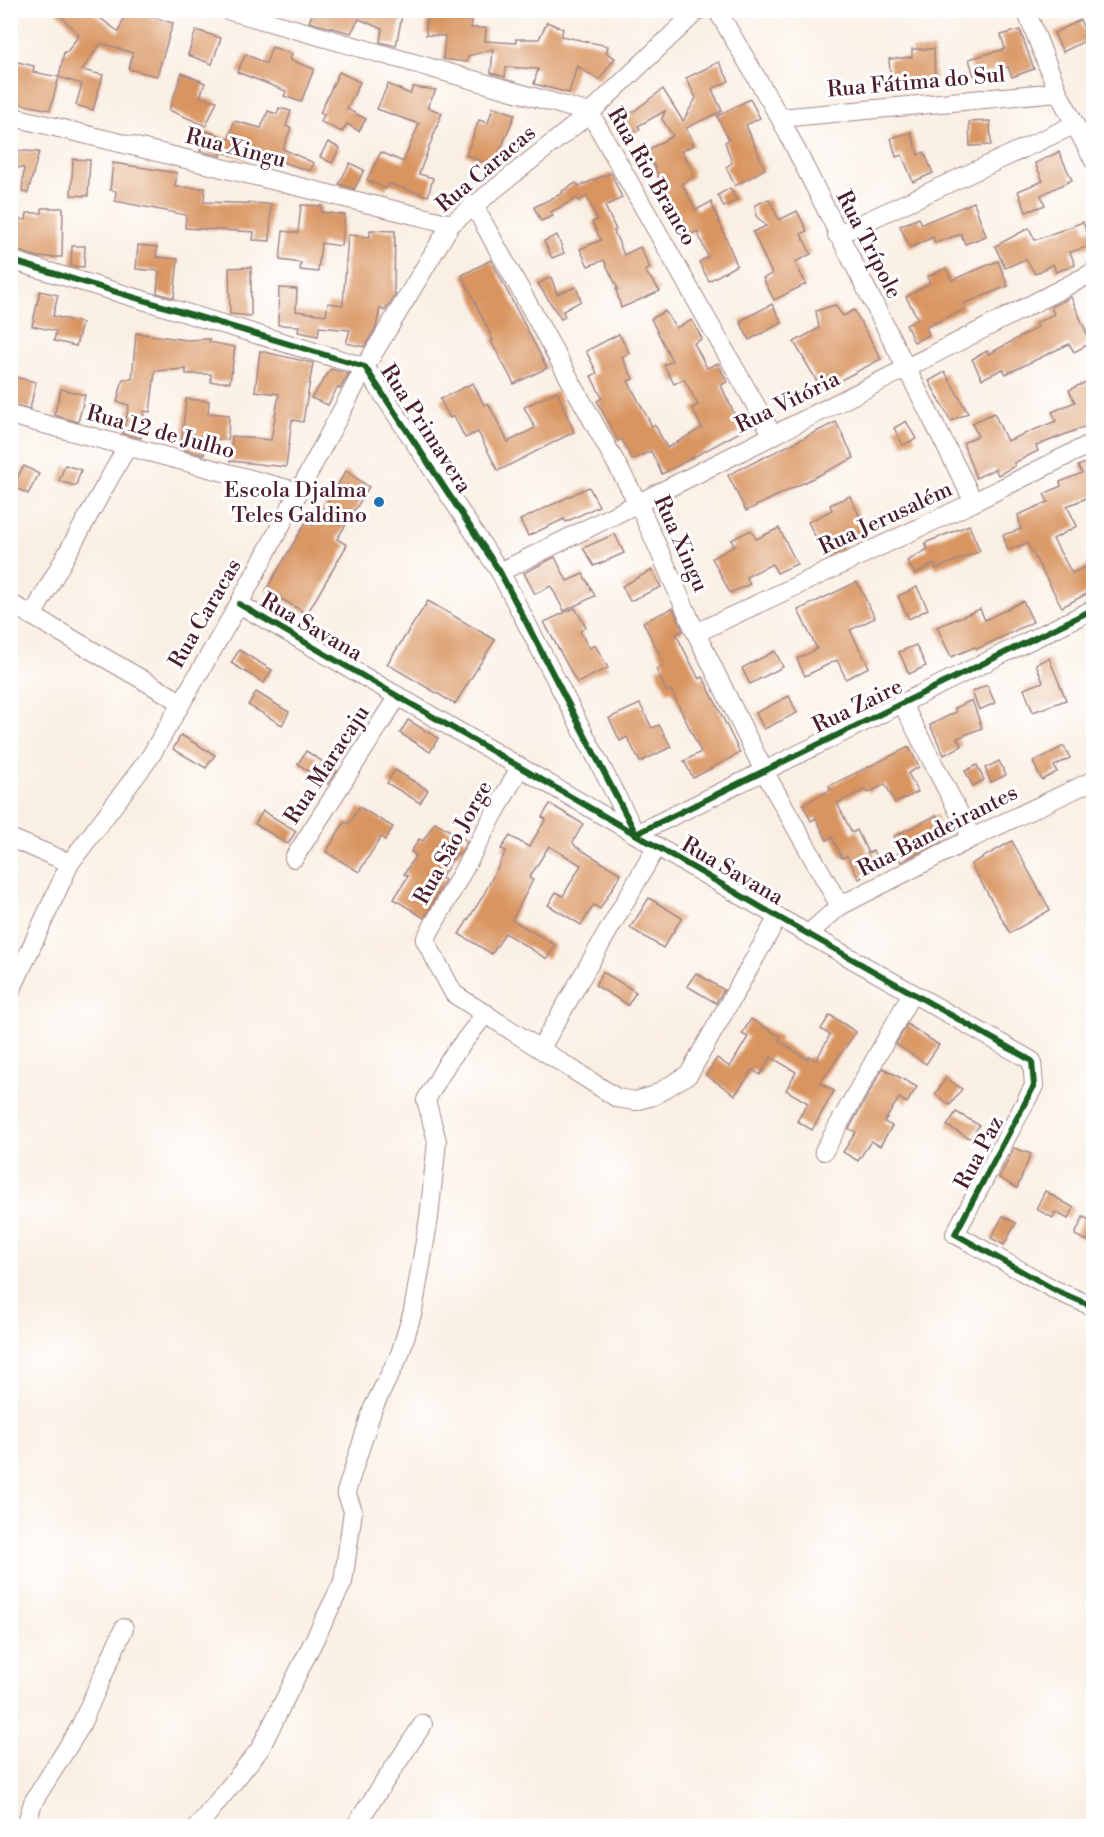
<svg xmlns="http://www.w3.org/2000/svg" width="1104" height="1837" viewBox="0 0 1104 1837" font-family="'Libre Bodoni',serif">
<rect width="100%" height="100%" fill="#fff"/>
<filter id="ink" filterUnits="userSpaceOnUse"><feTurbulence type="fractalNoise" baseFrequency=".0167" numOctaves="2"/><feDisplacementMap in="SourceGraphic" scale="12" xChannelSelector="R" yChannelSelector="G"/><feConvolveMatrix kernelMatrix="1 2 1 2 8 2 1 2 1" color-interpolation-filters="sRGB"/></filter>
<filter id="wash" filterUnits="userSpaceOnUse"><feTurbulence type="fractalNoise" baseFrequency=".008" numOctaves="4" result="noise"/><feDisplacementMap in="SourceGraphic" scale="24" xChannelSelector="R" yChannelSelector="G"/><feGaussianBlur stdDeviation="1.35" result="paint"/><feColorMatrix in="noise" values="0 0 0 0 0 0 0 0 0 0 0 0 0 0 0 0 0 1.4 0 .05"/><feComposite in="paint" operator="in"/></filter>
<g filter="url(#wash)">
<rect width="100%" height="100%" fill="#faefe3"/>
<g id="blocks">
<g fill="#d99560">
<path d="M55,10H89L119,32L126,10H149L148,16L173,23L157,76L129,69L133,53L101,43L82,70L103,75L93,110L76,105L82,84L59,77L64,52H67L79,35Z"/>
<path d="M314,10H403L396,46L380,42L382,29L359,19L351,33L309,22Z"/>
<path d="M427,10H447L446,18L472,21L471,28H486L485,41L516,43V39H539L547,22L563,29L561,36L608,46L606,53L615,58L599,80L577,66L569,93L534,84L538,69L506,67L505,77L491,73L493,49L468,56L467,62L443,59L445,36L426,35Z"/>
<path d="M1080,20L1089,39L1063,52L1054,33Z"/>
<path d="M196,30L221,38L212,64L188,55Z"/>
<path d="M1020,30L1034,69L1012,77L1008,67L974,76L969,59L1005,49L1001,35Z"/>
<path d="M272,47L292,54L290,60L314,69L301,102L284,96L286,91L237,72L246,54L266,64Z"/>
<path d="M912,49H934L935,84H912V82L891,84L889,59L912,57Z"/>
<path d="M10,60L34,66L33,72L59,77L50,110L10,102Z"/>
<path d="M719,62L729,81L712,89L722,111L686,128L694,145L681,151L692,170L693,177L682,184L696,210L711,202L737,265L709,281L699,262L708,257L697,231L686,237L666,200L655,167L648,156L651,148L673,136L662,119L665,111L638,126L640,129L630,136L621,121L663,89L683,121L696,98L686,78Z"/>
<path d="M339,72L360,82L347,109L366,119L359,131L347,124L342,132L321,122L324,115L320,113Z"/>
<path d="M182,73L205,83L200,97L217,101L206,126L169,110Z"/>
<path d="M388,84L410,94L413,87L436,90L427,107L442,113L419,174L433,178L428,196L389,184L386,189L367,180L381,152L403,162L419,124L377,109Z"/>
<path d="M750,99L760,118L746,125L765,169L735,186L726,167L732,163L725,142L729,140L717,116Z"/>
<path d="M493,107L515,114L494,166L466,155L479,120L488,123Z"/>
<path d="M279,108L291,111L286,126L291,128L283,149L314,163L310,171L252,152L250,160L222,152L221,156L200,151L207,131L229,139L234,121L261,128L268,111L277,114Z"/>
<path d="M990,121L991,145L970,146L969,122Z"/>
<path d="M911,132L918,155L924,152L933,173L913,182L902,155L896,157L891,138Z"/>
<path d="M328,142L340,148L332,163L320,157Z"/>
<path d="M10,150L39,152L28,193L22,192L24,168L10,167Z"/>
<path d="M1059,152L1072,180L1041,195L1045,205L1026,212L1018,191L1043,181L1035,163Z"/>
<path d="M73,159L90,160L88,196L71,195Z"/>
<path d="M113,163L177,173L175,187L205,188L204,202L271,204L270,241L253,240L254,232L185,228L186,215L115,201L116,191L110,190Z"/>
<path d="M350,163L364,170L354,189L339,184Z"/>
<path d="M611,173L622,198L605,206L616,230L614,231L624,255L640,247L650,268L645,271L660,291L621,308L616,289H618L604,260L588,266L580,249L601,240L592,222L597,220L587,196L579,201L577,198L551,212L553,216L541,221L534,207L563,193L562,191L576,183L579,186Z"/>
<path d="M730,188L737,200L724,207L718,195Z"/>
<path d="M769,199L779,220L797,211L807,231L801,234L811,254L795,262L806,284L774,300L763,278L772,274L753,232L766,226L756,216L755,205Z"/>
<path d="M974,202L986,236L965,244L961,234L935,243L933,237L910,248L900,226L919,218L922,224Z"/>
<path d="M301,205L322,206L321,212L345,215L341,246L321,243L318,272L300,270L301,263L280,260L283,231L298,233Z"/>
<path d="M42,208H63L62,257H38L16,250V242L10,241V218L26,220L27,213H42Z"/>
<path d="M1083,222L1086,231L1094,227V245L1070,252L1075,265L1056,272L1053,264L1035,274L1026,259L1005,268L995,246L1029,228L1035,240Z"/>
<path d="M370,230L395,231L394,292L396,294L385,311L380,308L376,328L364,347L346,343L350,330L319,327L318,336L298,332L299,326L278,325L279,288L297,289L296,311L326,315L328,303L343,305L348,235L370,237Z"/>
<path d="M557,235L564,253L552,258L544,241Z"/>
<path d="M138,245L157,247L156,257L178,259L174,298L157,293L159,271L136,269Z"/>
<path d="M72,246H85L84,267L71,266Z"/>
<path d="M491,260L547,368L514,384L491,341L493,340L462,275Z"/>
<path d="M998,261L1008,286L963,304L965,309L926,327L929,335L914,342L906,325L918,319L906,297L930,283L927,277L946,268L952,280Z"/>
<path d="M251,267V316L230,314L229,268Z"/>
<path d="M551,277L557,294L576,287L581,301L563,311L565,317L561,319L538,284Z"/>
<path d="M40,291L58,295L53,316L82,323L76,346L54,341L56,331L32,326Z"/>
<path d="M1071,297L1091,343L1074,352L1069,344L1006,374L1003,369L982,379L972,359L987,351L989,354L1038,327L1036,323L1054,314L1051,307Z"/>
<path d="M772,304L782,323L749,340L740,321Z"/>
<path d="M835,305L843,316L854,310L881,359L822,390L794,342L819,328L816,311Z"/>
<path d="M665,311L676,328L692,320L702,339L694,343L707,368L718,363L727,382L721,385L742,431L662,474L651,451L632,460L622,439L618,441L597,401L602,398L591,376L597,373L586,351L619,334L629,353L622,357L633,379L628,381L652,426L655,425L667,448L702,428L692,408L698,405L684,379L674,384L664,365L672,361L651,319Z"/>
<path d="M136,333L186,340L210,339L209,342L235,347L230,382H211V374H186V369L155,371L150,412L144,411L141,438L123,434L129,405L117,402L123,379H132Z"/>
<path d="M260,351L313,363L303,422L292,420L286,467L230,461L232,436L271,440L279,394L255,391Z"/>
<path d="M331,369L349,374L340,389L337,388L328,405L311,398Z"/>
<path d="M945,372L968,413L951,421L929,381Z"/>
<path d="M10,376L36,382L30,409L10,404Z"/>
<path d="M1094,378V423L1036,446L1038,451L1014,463L1015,466L998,475L995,469L976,478L963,443L978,436L972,423L994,413L1007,441L1056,421L1052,412L1075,402L1069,390Z"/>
<path d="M473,383L484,405L488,403L508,442L535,428L524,407L557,391L574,432L498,471L478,432L465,438L454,416L450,418L440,399Z"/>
<path d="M61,389L85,395L78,422L54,415Z"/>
<path d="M186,399L209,401L208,413L229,415L228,440L206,438L204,455L181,449Z"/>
<path d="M906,421L916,439L903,445L894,428Z"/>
<path d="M836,422L854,458L746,511L728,475Z"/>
<path d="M1094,459V498L1092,496L1067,506L1077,526L1053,539L1072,573L1094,563V590L1062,607L1027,543L1008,550L1003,535L1021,529L1018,515L1048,502L1044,494L1061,486L1060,482L1082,473L1078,466Z"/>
<path d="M65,465L81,470L76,486L59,481Z"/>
<path d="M24,466L39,474L28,494L12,486Z"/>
<path d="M346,471L369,487L337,539L347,545L307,614L266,590L306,522L313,526Z"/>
<path d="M589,487L599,506L566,522L564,519L528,536L520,520Z"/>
<path d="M850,496L867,532L843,543L845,549L826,558L808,522L832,510L830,505Z"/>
<path d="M969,525L980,551L936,569L934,564L915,574L907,561L928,549L925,543Z"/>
<path d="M779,528L797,564L777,573L772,564L746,577L750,584L730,593L712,558L735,546L731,540L751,530L756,539Z"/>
<path d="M615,534L624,553L594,566L583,548Z"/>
<path d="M555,557L567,581L583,574L595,596L564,611L551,586L535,594L524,573Z"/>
<path d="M652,570L661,587L630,601L622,586Z"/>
<path d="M857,582L875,618L850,630L869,667L846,679L837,660L805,676L797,659L817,649L798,610Z"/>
<path d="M917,587L928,609L909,619L898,596Z"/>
<path d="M428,601L495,640L455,704L387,664Z"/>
<path d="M1023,601L1033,622L977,649L975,647L951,657L937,627L980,609L985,620Z"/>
<path d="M575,608L586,627L580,631L589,648L595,645L608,668L577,683L544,622Z"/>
<path d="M673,608L683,631L676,634L699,679L703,677L740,753L693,778L684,761L701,752L671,690L667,692L656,669L665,665L643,622Z"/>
<path d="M916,645L926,666L909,674L899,652Z"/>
<path d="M239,650L272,670L264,683L231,663Z"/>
<path d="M775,651L783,667L750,684L742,668Z"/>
<path d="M1049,658L1066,700L1033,712L1024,689L1043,682L1036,664Z"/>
<path d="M987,685L995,703L979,710L972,692Z"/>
<path d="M256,692L289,712L282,725L248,705Z"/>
<path d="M789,696L797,713L764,729L756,713Z"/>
<path d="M972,700L982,728L957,738L962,746L944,755L930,725L956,712L955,708Z"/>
<path d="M640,704L652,728L659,725L671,747L640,762L627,737L620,741L609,718Z"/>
<path d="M408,720L438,738L430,752L400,733Z"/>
<path d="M181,735L215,755L206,768L173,749Z"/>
<path d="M1064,746L1070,758L1054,766L1057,772L1042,780L1033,762Z"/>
<path d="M909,747L919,767L908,773L918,792L895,803L885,784L868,793L866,789L837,803L852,833L857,830L868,853L873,851L882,867L859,879L847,856L842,858L832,837L827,840L816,818L811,821L803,804L831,790L829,786Z"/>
<path d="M306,751L337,771L328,784L298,764Z"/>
<path d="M999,761L1006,775L991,782L985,768Z"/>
<path d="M977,765L984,780L973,786L965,771Z"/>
<path d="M395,770L428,790L420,803L387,783Z"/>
<path d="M550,804L583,824L573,842L575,846L621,874L600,909L594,905L581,925L548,905L556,892L563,896L581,865L549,846L529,878L533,880L512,920L555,945L547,959L505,933L492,954L459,934L483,896L506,851L501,849L510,836L529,847L546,819L542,817Z"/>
<path d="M359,807L393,827L385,840L381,837L359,872L326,852L345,821L349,824Z"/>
<path d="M263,811L296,831L288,844L255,824Z"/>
<path d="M937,815L941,841L901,862L897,854L902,851L894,836Z"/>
<path d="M435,822L467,841L459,855L456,853L441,878L445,880L424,918L394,899L408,876L404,874L416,855L411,852L419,839L423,841Z"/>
<path d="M1012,841L1050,910L1010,933L971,864Z"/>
<path d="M649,898L682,918L663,948L630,928Z"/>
<path d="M603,972L636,992L628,1005L595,985Z"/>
<path d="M696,973L724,990L716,1003L687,986Z"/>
<path d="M830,1015L856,1032L820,1083L834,1091L812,1130L797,1121L808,1103L786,1090L796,1072L771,1057L760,1075L753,1070L735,1095L706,1075L717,1058L730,1067L748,1037L742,1034L751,1019L781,1037L779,1041L807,1059L809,1056L816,1060L830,1035L821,1029Z"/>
<path d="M907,1024L939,1045L926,1064L896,1044Z"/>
<path d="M883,1068L917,1087L907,1103L899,1098L884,1122L892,1126L880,1146L871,1141L858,1161L843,1152L856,1132L849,1129Z"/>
<path d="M946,1078L962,1089L950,1105L935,1094Z"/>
<path d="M956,1112L979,1125L971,1139L947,1126Z"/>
<path d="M1014,1148L1031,1154L1017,1188L999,1178Z"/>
<path d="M1045,1191L1074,1208L1068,1219L1055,1212L1053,1218L1036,1209Z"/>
<path d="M1003,1216L1016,1223L1004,1245L991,1238Z"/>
<path d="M1083,1217L1094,1222L1087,1241L1075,1235Z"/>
</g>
</g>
</g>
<g filter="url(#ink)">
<use href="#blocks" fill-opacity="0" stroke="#a28787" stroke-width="1.5"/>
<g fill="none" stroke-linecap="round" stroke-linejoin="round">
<defs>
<g id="minor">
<path d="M227,10L590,113L772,434"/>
<path d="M717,10L780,118L974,502"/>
<path d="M1026,10L1058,92L1094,161"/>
<path d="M10,116L451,224"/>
<path d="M780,118L1058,92"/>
<path d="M473,204L638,503L696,633L764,771L840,906"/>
<path d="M837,235L1074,125"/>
<path d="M10,260L365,367L500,572L636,834L1094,609"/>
<path d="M10,415L299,492"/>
<path d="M500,572C699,473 897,374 1094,272"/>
<path d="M10,603L181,702"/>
<path d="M239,604L778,917L1032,1061L1034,1086L955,1234L1057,1291L1094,1307"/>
<path d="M32,616L127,447"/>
<path d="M696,633L974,502L1094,442"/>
<path d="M902,703L972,838"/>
<path d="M520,767L425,940L454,994L617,1098L635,1101L653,1096L689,1074L778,917"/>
<path d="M10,838L70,863"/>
<path d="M294,858L398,696"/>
<path d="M808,934L840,906L972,838L1094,780"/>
<path d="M10,993L70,863L150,757L239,604L365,367L451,224L590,113L698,10"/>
<path d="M541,1048L657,846"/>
<path d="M824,1151L912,993"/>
<path d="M26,1826L33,1802L79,1729L124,1628"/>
<path d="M198,1826L260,1749L343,1582L353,1511L346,1492L373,1408L400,1354L413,1311L429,1218L437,1141L426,1100L448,1062L486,1013"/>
<path d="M355,1826L423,1724"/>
</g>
</defs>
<use href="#minor" stroke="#a28787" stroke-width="20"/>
<use href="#minor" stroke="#fff" stroke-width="18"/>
<defs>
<g id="cycleway">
<path d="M10,260L365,367L500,572L636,834L1094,609"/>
<path d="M239,604L778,917L1032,1061L1034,1086L955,1234L1057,1291L1094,1307"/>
</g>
</defs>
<use href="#cycleway" stroke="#fff" stroke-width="10"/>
<use href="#cycleway" stroke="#1b5e20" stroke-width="6"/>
</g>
</g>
<circle fill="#1f6fb2" stroke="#fff" stroke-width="2" cx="379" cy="502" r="6"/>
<g text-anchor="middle" stroke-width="6" stroke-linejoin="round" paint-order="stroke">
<g font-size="22" fill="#4a1f2b" stroke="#fff">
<text transform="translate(916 81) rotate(-5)" y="8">Rua Fátima do Sul</text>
<text transform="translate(236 147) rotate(14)" y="8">Rua Xingu</text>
<text transform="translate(485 168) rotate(-40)" y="8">Rua Caracas</text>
<text transform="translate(653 176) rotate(60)" y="8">Rua Rio Branco</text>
<text transform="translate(870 244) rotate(63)" y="8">Rua Trípole</text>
<text transform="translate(787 401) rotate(-26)" y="8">Rua Vitória</text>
<text transform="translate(427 428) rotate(57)" y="8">Rua Primavera</text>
<text transform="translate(161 431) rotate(15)" y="8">Rua 12 de Julho</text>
<text transform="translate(885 517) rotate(-25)" y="8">Rua Jerusalém</text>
<text transform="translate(682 543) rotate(66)" y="8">Rua Xingu</text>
<text transform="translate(204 613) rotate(-60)" y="8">Rua Caracas</text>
<text transform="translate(312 626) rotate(30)" y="8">Rua Savana</text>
<text transform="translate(857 705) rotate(-26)" y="8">Rua Zaire</text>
<text transform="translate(326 764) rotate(-57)" y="8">Rua Maracaju</text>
<text transform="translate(937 830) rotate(-27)" y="8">Rua Bandeirantes</text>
<text transform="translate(452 842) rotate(-61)" y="8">Rua São Jorge</text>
<text transform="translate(733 870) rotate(30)" y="8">Rua Savana</text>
<text transform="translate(978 1152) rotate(-62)" y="8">Rua Paz</text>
</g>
<g font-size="22" fill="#4a1f2b" stroke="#fff" text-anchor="end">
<text x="367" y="497">Escola Djalma<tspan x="367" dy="25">Teles Galdino</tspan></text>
</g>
</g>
<rect width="1104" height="1837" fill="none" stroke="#fff" stroke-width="36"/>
</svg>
